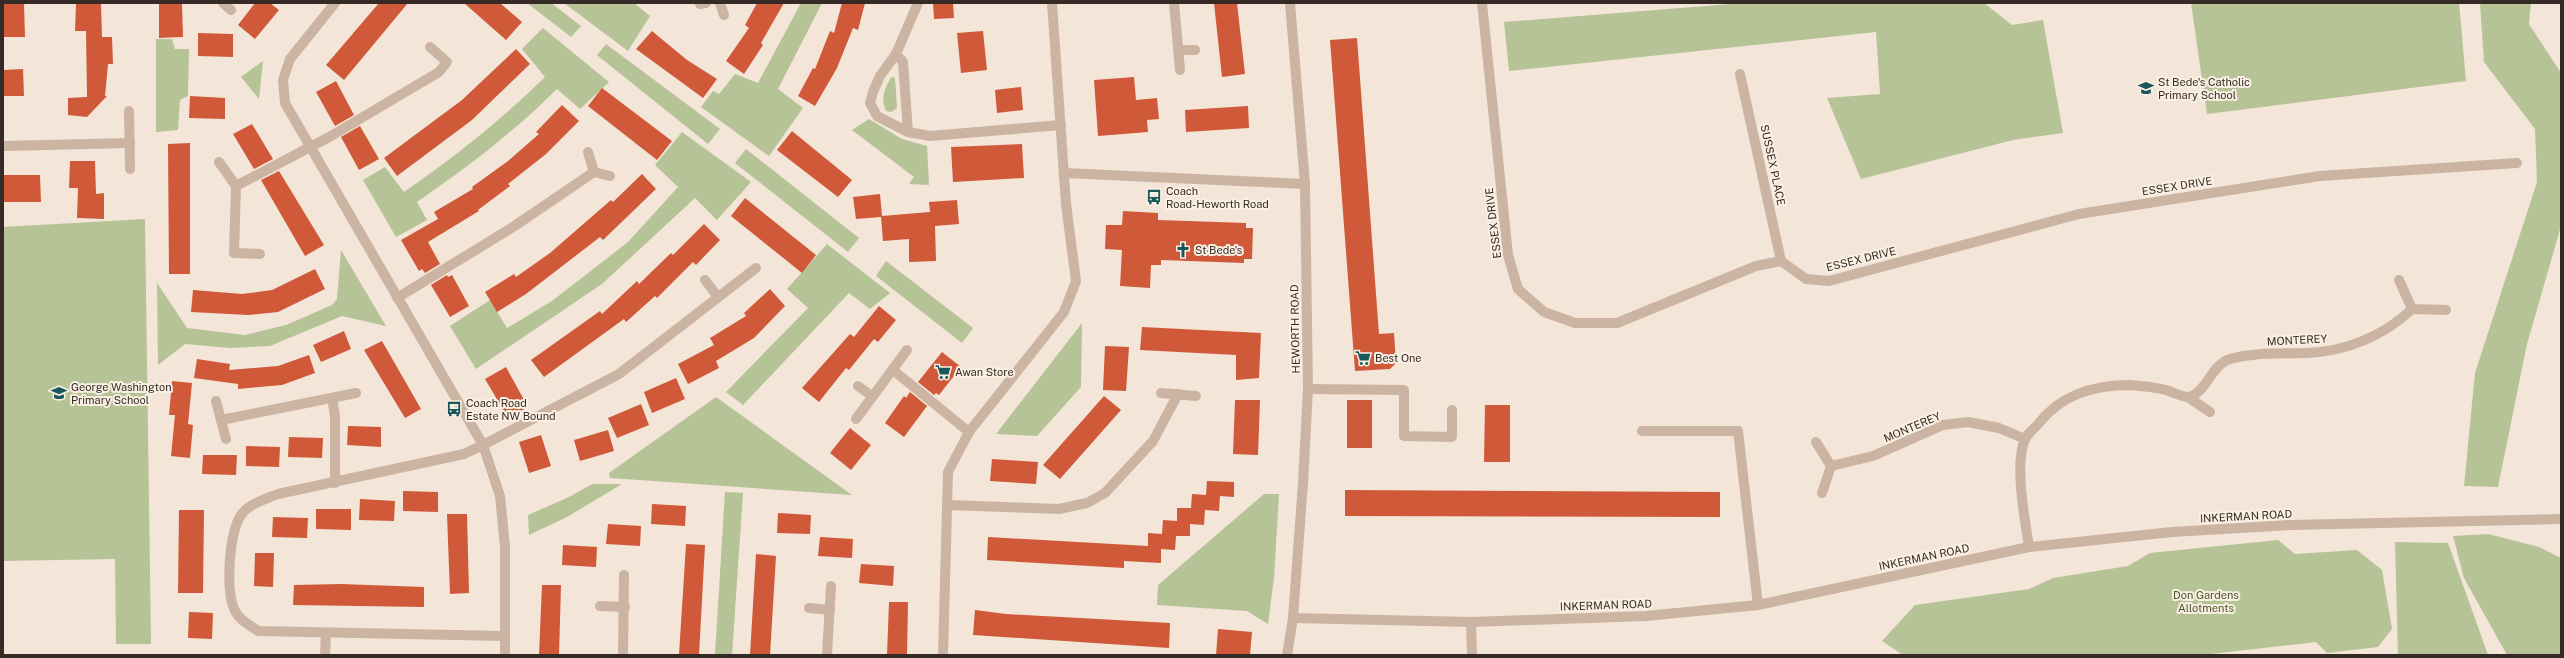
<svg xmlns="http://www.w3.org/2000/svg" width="2564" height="658" viewBox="0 0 2564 658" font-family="'Public Sans',sans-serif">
<rect width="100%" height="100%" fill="#f3e5d8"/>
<g fill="#b6c397">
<path d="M527,3H551L581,26L571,37Z"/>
<path d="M564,3H634L650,16L628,51Z"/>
<path d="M801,3H822L778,89L803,108L769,156L701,107L713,91L719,94L735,74L758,83Z"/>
<path d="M1743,3H1984L2012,25L2043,20L2063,133L2013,140L1861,179L1827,98L1880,94L1876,32L1509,71L1504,22Z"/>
<path d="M2191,3H2459L2466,81L2207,114Z"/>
<path d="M2480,3H2531L2529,24L2561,73V226L2527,344L2498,487L2464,486L2475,373L2537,182L2535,129L2484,62Z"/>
<path d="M543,28L609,82L580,109L557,89C514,132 466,168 417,202L427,220L396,237L363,180L385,167L404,192C455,157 501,120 545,77L522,49Z"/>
<path d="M156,39H172L175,49H189L188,96L180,100L178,130L156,132Z"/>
<path d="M606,44L720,129L708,144L597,55Z"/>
<path d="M263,61L259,99L241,77Z"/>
<path d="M891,77L895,78L897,108L891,112L886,111C880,99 885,88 891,77Z"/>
<path d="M869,119L902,139L927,146L929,185L909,184L914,177L852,130Z"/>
<path d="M682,132L751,182L717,220L695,198L602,284L476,369L450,326L490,300L507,328L552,301L628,242L678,187L655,165Z"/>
<path d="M746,149L859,238L848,252L735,163Z"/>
<path d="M145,219L151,644H116L115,559L3,561V227Z"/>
<path d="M827,244L890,293L870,309L849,293L743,405L726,392L808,308L787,289Z"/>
<path d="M341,250L386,326L342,316L270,346L230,348L185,344L158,365L157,283L187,328L245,335L286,325L332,305L337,299Z"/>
<path d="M886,261L973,328L962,343L876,276Z"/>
<path d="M1082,323L1081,387L1037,436L996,434Z"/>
<path d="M716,397L852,495L610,478L609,473Z"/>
<path d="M592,484H622L567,517L529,535L528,515L569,497Z"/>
<path d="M725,492L743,493L732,655H715Z"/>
<path d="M1264,494H1279L1274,578L1268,624L1247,611L1157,605L1158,585Z"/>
<path d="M2488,534L2539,547L2561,558V655H2507L2464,578L2453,536Z"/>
<path d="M2278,540L2295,554L2357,550L2382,570L2392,629L2378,647L2327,653L2316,642L2202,655H1903L1882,641L1915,605L2029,589L2053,578L2128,566L2150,553Z"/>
<path d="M2395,542L2448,543L2488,655H2398Z"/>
</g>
<g fill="#d05939">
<path d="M3,3H24L25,37H3Z"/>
<path d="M159,3H182L183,37L159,38Z"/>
<path d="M255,3H270L279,10L255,39L238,25Z"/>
<path d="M379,3H408L344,80L326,65Z"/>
<path d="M464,3H500L522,22L506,40Z"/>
<path d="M757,3H784L761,43L763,45L744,74L726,61L749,28L745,25Z"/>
<path d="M842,3H865L858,30L853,28L837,68L815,106L798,96L813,68L815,69L830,31L834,33Z"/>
<path d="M933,3H953L954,18L934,19Z"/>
<path d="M1214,3H1237L1245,74L1222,77Z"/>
<path d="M76,4H101L102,37H112L113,64H108L105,96H107L87,117L68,115V98L87,97L86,31H75Z"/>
<path d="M652,31L687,60L717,79L703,98L636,49Z"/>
<path d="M983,31L987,70L961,73L957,33Z"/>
<path d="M198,33L233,34V57L198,56Z"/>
<path d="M1357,38L1379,334L1394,333L1396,363L1390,369L1355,371L1330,40Z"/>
<path d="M516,49L530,64L472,120L397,176L384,158L462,100Z"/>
<path d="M23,69L24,96H3V70Z"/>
<path d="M1134,77L1136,100L1157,98L1159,119L1147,120L1148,132L1098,136L1094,80Z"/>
<path d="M336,81L354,115L335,126L316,92Z"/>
<path d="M1021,87L1023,110L997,113L995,90Z"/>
<path d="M602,88L672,141L657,160L588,106Z"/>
<path d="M190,96L225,98V119L189,118Z"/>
<path d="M562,105L579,121L546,154L508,184L510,186L478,210L479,211L428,242L440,264L425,273L422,269L419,271L401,240L438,219L434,212L473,189L472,187L508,161L539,134L536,132Z"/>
<path d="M1248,106L1249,128L1186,132L1185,110Z"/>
<path d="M252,124L273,159L254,169L233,134Z"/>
<path d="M360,126L379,159L359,170L341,137Z"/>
<path d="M792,131L852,180L838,197L777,150Z"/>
<path d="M190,143V274H169L168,144Z"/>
<path d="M1022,144L1024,178L953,182L951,147Z"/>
<path d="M70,161H95L96,194L104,193V219L77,218L78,188H69Z"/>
<path d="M279,171L324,245L305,256L261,180Z"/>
<path d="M642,174L656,189L603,240L600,237L526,294L497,312L485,292L514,274L516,277L550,253L611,200L613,202Z"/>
<path d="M3,175H40L41,202H3Z"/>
<path d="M880,194L882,216L930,212L929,202L957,200L959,224L935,226L936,261L909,262V239L883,241L881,217L856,219L853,197Z"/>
<path d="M745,198L816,255L802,273L731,216Z"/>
<path d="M1123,211L1158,213V220L1246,223V228H1253L1252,259H1244V263L1161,260V265H1151L1150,288L1120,286L1122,250L1105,249L1106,225H1122Z"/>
<path d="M704,224L720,240L696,265L693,262L657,298L655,296L626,322L624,319L544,377L531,360L600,311L602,314L637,281L639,284L671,253L673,255Z"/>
<path d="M315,269L325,289L278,312L248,315L191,312L193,290L242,294L272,290Z"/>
<path d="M447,275L448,277L452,275L469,306L450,317L431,285Z"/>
<path d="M770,289L785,306L754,338L716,361L719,368L688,384L678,364L714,345L710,338L746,316L744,313Z"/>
<path d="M879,306L896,320L878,342L874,339L849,370L846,368L819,402L802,388L850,334L854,337Z"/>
<path d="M1142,327L1261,333L1259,378L1236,380V355L1140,350Z"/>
<path d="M344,331L351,349L321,362L313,345Z"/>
<path d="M382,341L421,409L405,418L364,350Z"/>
<path d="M1105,346L1129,347L1126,391L1103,390Z"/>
<path d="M942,352L961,367L939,395L936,393L934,395L918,382Z"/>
<path d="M309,355L315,373L282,385L238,389V384L194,378L197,359L230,364L229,370L278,366Z"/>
<path d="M506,367L528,407L508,418L485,379Z"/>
<path d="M676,378L685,399L652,413L644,392Z"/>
<path d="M172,381L192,383L188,424L193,425L190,458L171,456L175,415H169Z"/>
<path d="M910,392L927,406L904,437L885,423L904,396L906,398Z"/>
<path d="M1104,396L1121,410L1060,479L1043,465Z"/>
<path d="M1235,400H1260L1258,455L1233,454Z"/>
<rect x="1347" y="400" width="25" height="48"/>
<path d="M641,404L649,425L617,438L608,418Z"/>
<path d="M1485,405H1510V462H1484Z"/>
<path d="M348,426L381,427V447L347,445Z"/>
<path d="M850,428L871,445L851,470L830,453Z"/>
<path d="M608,430L614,451L580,461L574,440Z"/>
<path d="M541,435L551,466L529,473L519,442Z"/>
<path d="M289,437L323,438L322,458L288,457Z"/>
<path d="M246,446L280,447L279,467L246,466Z"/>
<path d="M203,455H237L236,475L202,474Z"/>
<path d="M992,459L1038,462L1036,484L990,481Z"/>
<path d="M1207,481L1234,482V497L1220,496L1219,511L1205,510L1204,525L1190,524V536H1176L1175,550L1161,549V563L1124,561V568L987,560L988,537L1148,546V533L1162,534L1163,520L1177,521V508H1191L1192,494L1206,495Z"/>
<path d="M1345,490L1720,492V517L1345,516Z"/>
<path d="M403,491L438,492V512L403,511Z"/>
<path d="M360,499L395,501L394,521L359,520Z"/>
<path d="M652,504L686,506L685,526L651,524Z"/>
<path d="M316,509H351V530L316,529Z"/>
<path d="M179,510H204L203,593H178Z"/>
<path d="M778,513L811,515L810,534L777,533Z"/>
<path d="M447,514H467L469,593L450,594Z"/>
<path d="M273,517L308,518L307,538L272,537Z"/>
<path d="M608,524L641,526L640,546L606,544Z"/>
<path d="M820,537L853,539L852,558L818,556Z"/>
<path d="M686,544L705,545L699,655H679Z"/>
<path d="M563,545L597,547L596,567L562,565Z"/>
<path d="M255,553H274L273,587L254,586Z"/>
<path d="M756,554L776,556L770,655H750Z"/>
<path d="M861,564L894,566L893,586L859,583Z"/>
<path d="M341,584L424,587V607L293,605L294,585Z"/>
<path d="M542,585H561L559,655H539Z"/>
<path d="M889,602H908L907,655H887Z"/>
<path d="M975,610L1006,614L1170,623L1169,648L973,635Z"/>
<path d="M189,612L213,613L212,639L188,638Z"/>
<path d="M1218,629L1252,632L1250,655H1216Z"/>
</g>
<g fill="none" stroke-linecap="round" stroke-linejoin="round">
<g stroke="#ccb4a3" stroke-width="10">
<path d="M223,3L231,10"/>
<path d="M335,3L290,59L283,80L285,103L483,445L500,496L505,547V655"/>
<path d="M720,3L724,15"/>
<path d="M918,3L896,54L880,76L873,92L870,103L877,116L908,132L930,136L1061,125"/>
<path d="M1174,3L1180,70"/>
<path d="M1482,3L1508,255L1518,289L1544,312L1575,323H1617L1756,266L1781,261L1806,279L1829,281L2079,214L2320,176L2517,163"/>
<path d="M700,4L706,3"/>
<path d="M1179,50H1195"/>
<path d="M896,54L903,62L908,132"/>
<path d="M1740,74L1781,261"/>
<path d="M129,111L130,169"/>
<path d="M3,146L130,143"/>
<path d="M588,152L594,172L610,176"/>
<path d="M219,162L236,186"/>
<path d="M1064,173L1305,184"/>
<path d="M260,254L234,253L236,186L331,136L439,72L447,62L430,47"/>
<path d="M705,280L718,297"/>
<path d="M2399,280L2412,309L2446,310"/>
<path d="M397,298L513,227L594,172"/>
<path d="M893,370L969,432"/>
<path d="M858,386L872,396"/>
<path d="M1308,389L1404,390V436L1452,437V410"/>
<path d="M1161,393L1196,396"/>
<path d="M2188,397L2210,412"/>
<path d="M332,398L335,416V483"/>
<path d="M216,401L226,439"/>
<path d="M856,419L907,350"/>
<path d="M221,420L356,393"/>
<path d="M1642,431H1738L1758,605"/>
<path d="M1816,442L1831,466L1822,493"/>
<path d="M1831,466L1873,456L1943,425L1968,422L1999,428L2025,439"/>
<path d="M947,505L1059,509L1087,503L1105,493L1153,441L1178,394"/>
<path d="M2029,547C2025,519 2014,465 2025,439C2028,433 2035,428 2039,423C2062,394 2094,385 2130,385C2143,386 2153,387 2166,390C2172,392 2182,397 2189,397C2205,394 2212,364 2230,359C2256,352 2280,354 2306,353C2345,352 2384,336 2412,309"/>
<path d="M600,606L625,607"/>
<path d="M809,608L830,610"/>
<path d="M1293,618L1471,622L1646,616L1758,605L2029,547L2172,532L2290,525L2561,519"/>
<path d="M1471,622L1472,655"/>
<path d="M505,636L258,631C250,625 240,621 235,611C225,591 229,534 241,515C248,504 266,499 278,494L464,454L483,445L619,374L756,268"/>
<path d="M325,655L326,633"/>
<path d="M623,655L624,575"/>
<path d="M827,655L831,586"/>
<path d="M943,655L948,472L969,432L1064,312L1076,281L1066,204L1052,3"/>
</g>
<path stroke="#ccb4a3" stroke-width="10" d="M1287,655L1293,618L1303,483L1308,389L1305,184L1290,3"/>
</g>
<defs>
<symbol id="school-bare" viewBox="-9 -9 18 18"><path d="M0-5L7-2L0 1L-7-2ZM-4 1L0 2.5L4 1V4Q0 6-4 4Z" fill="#18585b" stroke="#fbf0e4" stroke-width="2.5" paint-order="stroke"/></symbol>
<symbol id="bus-bare" viewBox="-9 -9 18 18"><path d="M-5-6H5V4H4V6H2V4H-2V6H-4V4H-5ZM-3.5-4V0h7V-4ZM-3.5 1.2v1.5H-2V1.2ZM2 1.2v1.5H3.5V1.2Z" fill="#18585b" stroke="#fbf0e4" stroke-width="2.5" paint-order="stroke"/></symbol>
<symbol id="church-bare" viewBox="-9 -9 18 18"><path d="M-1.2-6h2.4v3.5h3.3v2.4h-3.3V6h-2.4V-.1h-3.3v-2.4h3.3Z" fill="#18585b" stroke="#fbf0e4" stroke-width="2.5" paint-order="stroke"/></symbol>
<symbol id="supermarket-bare" viewBox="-9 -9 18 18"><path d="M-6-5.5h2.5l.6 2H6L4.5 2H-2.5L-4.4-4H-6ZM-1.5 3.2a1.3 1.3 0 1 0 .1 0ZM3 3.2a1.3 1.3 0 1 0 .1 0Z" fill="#18585b" stroke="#fbf0e4" stroke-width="2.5" paint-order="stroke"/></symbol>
</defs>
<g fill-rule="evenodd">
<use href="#school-bare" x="2135" y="77" width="22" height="22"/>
<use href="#bus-bare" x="1143" y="186" width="22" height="22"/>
<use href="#church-bare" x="1172" y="239" width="22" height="22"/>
<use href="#supermarket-bare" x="1352" y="347" width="22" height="22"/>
<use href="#supermarket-bare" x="932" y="361" width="22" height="22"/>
<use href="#school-bare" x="48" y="382" width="22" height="22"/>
<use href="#bus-bare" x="443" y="398" width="22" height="22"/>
</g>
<g text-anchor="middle" stroke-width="4" stroke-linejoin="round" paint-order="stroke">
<g font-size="11" fill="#362a26" stroke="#fbf0e4" text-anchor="start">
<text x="2158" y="86">St Bede's Catholic<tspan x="2158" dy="13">Primary School</tspan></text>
<text x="1166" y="195">Coach<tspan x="1166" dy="13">Road-Heworth Road</tspan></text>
<text x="1195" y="254">St Bede's</text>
<text x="1375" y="362">Best One</text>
<text x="955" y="376">Awan Store</text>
<text x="71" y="391">George Washington<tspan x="71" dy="13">Primary School</tspan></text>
<text x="466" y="407">Coach Road<tspan x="466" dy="13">Estate NW Bound</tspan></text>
</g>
<g font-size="11" fill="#362a26" stroke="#fbf0e4">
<text transform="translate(1773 165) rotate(78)" y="4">SUSSEX PLACE</text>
<text transform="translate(2177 186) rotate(-9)" y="4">ESSEX DRIVE</text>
<text transform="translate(1493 223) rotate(-97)" y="4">ESSEX DRIVE</text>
<text transform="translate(1861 259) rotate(-14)" y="4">ESSEX DRIVE</text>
<text transform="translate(1295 329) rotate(-91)" y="4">HEWORTH ROAD</text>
<text transform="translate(2297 340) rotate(-3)" y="4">MONTEREY</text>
<text transform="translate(1912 427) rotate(-23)" y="4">MONTEREY</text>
<text transform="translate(2246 516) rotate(-3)" y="4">INKERMAN ROAD</text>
<text transform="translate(1924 557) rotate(-12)" y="4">INKERMAN ROAD</text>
<text transform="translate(1606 605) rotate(-2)" y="4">INKERMAN ROAD</text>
</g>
<g font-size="11" fill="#475627" stroke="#fbf0e4">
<text x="2206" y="599">Don Gardens<tspan x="2206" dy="13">Allotments</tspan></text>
</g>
</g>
<rect width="2564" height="658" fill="none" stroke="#362a26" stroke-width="8"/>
</svg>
